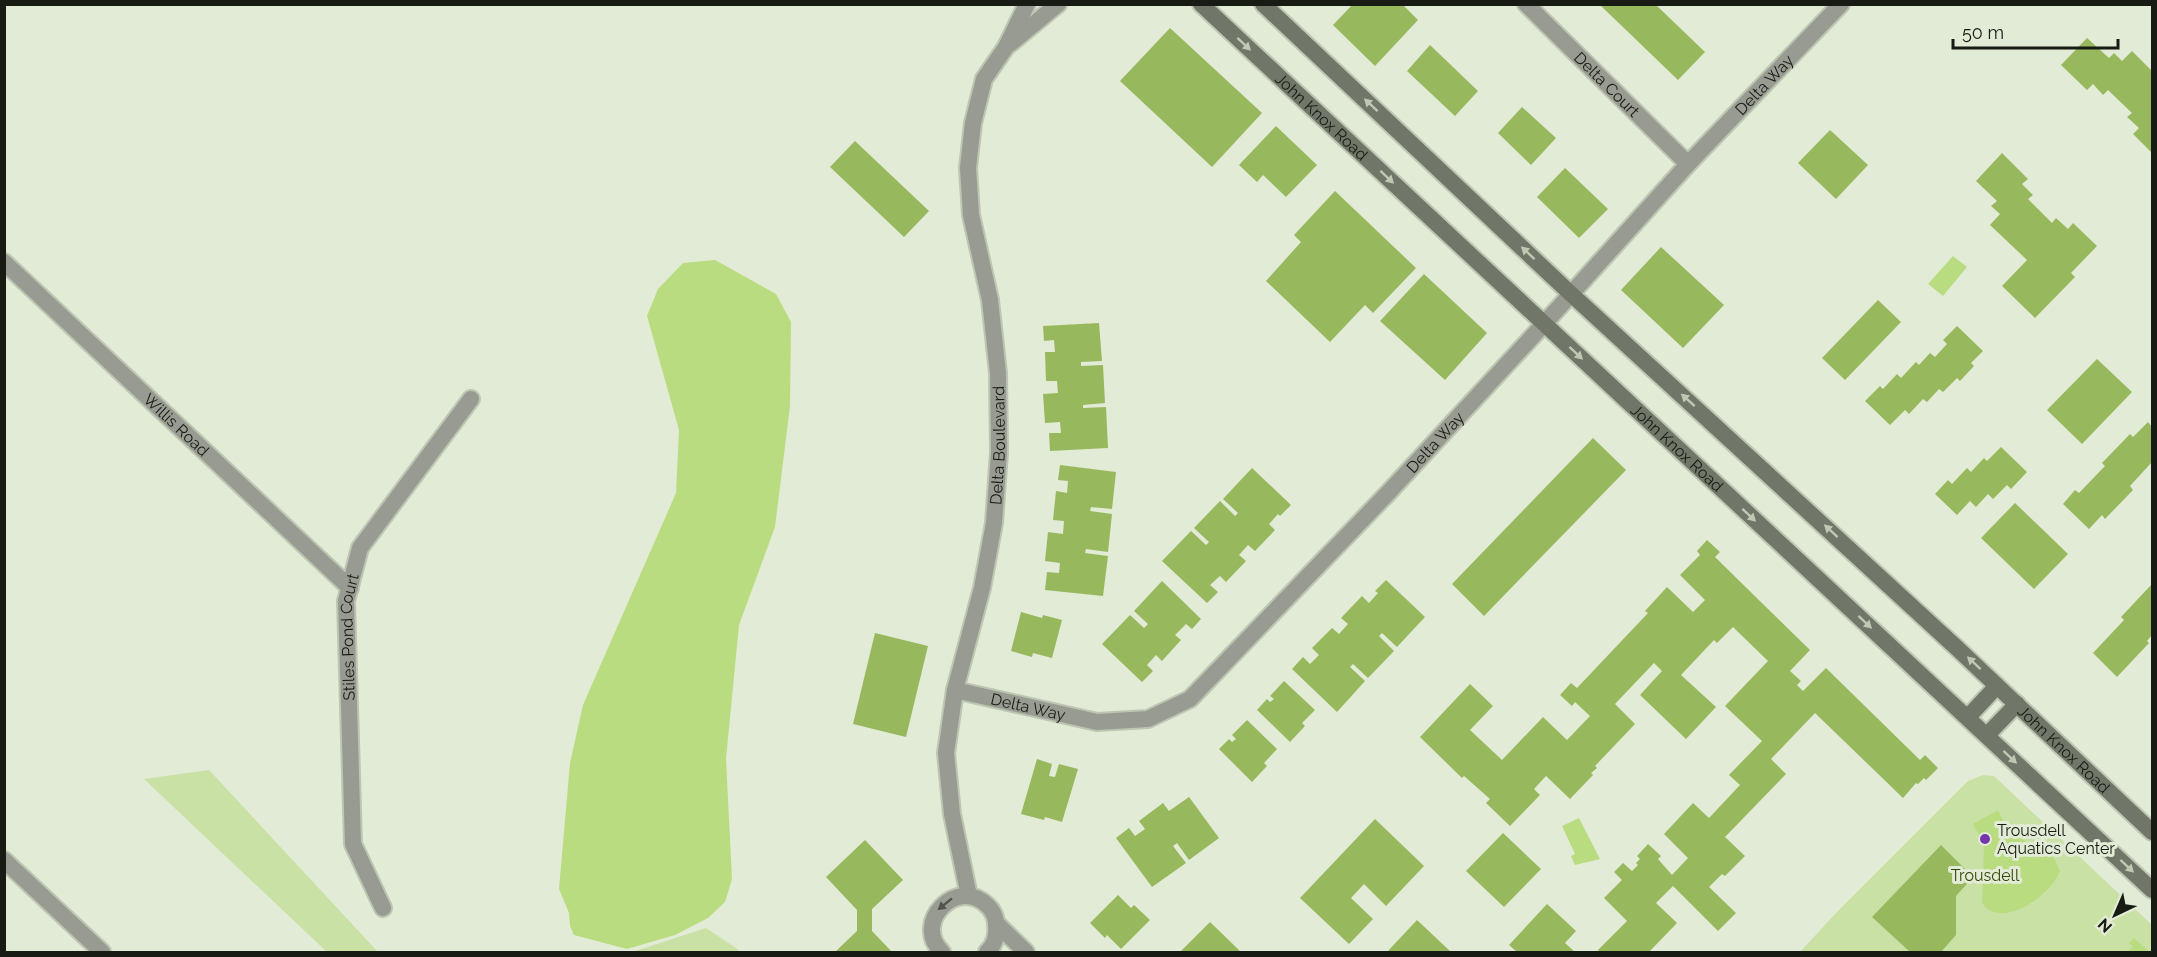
<svg xmlns="http://www.w3.org/2000/svg" width="2157" height="957" viewBox="0 0 2157 957" font-family="Raleway,sans-serif">
<rect width="100%" height="100%" fill="#e2ebd5"/>
<g fill="#cae1a6">
<path d="M209,770L378,952H327L144,779Z"/>
<path d="M1983,775L1994,776L2152,925V952H1800L1835,914L1968,781Z"/>
<path d="M706,928L736,948L740,952H632Z"/>
</g>
<g fill="#badc80">
<path d="M1953,256L1967,267L1943,296L1928,284Z"/>
<path d="M715,260L776,294L791,322L790,406L775,527L739,625L726,759L732,879L725,902L708,918L675,935L627,949L574,935L570,926L569,913L559,889L570,763L583,705L676,493L679,430L647,316L658,289L683,263Z"/>
<path d="M1998,810L2008,831L2054,858L2060,871C2052,895 2001,931 1982,903L1984,845L1973,824Z"/>
<path d="M1579,818L1600,859L1575,865L1571,856L1575,854L1562,826Z"/>
<path d="M2134,938L2150,952H2127L2133,947L2129,943Z"/>
</g>
<g fill="#98b85e">
<path d="M1353,4H1402L1418,20L1375,66L1333,25Z"/>
<path d="M1599,4H1655L1705,52L1678,80Z"/>
<path d="M1170,28L1262,113L1212,167L1120,81Z"/>
<path d="M2087,38L2109,58L2114,53L2122,61L2132,51L2152,71V153L2133,134L2139,128L2127,117L2132,113L2108,90L2103,95L2093,84L2087,90L2061,65Z"/>
<path d="M1430,45L1478,91L1455,116L1407,71Z"/>
<path d="M1522,107L1556,138L1531,165L1498,133Z"/>
<path d="M1276,126L1317,165L1286,197L1263,175L1257,182L1239,165Z"/>
<path d="M1830,130L1868,165L1836,199L1798,163Z"/>
<path d="M855,141L929,211L904,237L830,167Z"/>
<path d="M2002,153L2028,179L2022,184L2033,195L2028,199L2052,223L2056,218L2068,229L2073,223L2097,246L2071,273L2075,277L2035,318L2002,286L2027,260L1990,225L2000,214L1991,206L1997,201L1976,181Z"/>
<path d="M1565,168L1608,209L1579,238L1537,197Z"/>
<path d="M1335,191L1416,268L1373,313L1365,305L1330,342L1266,281L1301,242L1294,235Z"/>
<path d="M1661,247L1724,305L1683,348L1621,290Z"/>
<path d="M1424,274L1487,333L1445,380L1380,321Z"/>
<path d="M1878,300L1901,322L1845,380L1822,358Z"/>
<path d="M1099,323L1102,361L1081,362V366L1103,365L1105,403L1083,405V408L1106,407L1108,448L1050,451L1049,433H1061L1060,422L1045,423L1043,394L1058,393L1057,381H1046L1045,352H1055L1054,340L1044,341L1043,326Z"/>
<path d="M1957,326L1983,351L1971,363L1974,366L1960,381L1957,378L1943,392L1939,389L1927,402L1923,399L1909,414L1905,410L1890,425L1865,401L1880,386L1883,389L1897,374L1901,378L1916,362L1919,365L1930,353L1935,357L1947,344L1943,340Z"/>
<path d="M2097,359L2132,392L2082,444L2047,410Z"/>
<path d="M2148,422L2152,427V462L2130,486L2133,490L2105,519L2102,515L2089,529L2063,504L2075,490L2079,493L2105,466L2102,463L2130,434L2133,437Z"/>
<path d="M1593,438L1626,470L1484,616L1452,584Z"/>
<path d="M2001,447L2027,472L2011,489L2007,485L1993,499L1988,494L1976,507L1970,501L1957,515L1935,494L1948,480L1952,484L1967,468L1971,472L1984,458L1987,461Z"/>
<path d="M1060,465L1116,472L1112,509L1091,507L1090,511L1112,514L1108,552L1086,549L1085,553L1108,556L1103,596L1045,590L1047,572L1059,573L1060,563L1045,561L1048,532L1063,534L1064,521L1053,520L1056,491L1067,493L1068,481L1058,480Z"/>
<path d="M1252,468L1291,505L1280,516L1278,514L1269,524L1275,530L1255,551L1248,545L1239,555L1246,561L1226,582L1220,576L1210,585L1218,592L1207,603L1162,561L1191,531L1206,545L1209,542L1194,528L1220,501L1235,516L1238,513L1223,499Z"/>
<path d="M2015,503L2068,554L2034,589L1981,538Z"/>
<path d="M1707,540L1720,552L1715,557L1810,650L1790,671L1801,681L1797,685L1803,691L1826,668L1920,760L1925,755L1938,768L1926,780L1924,778L1918,784L1916,783L1903,798L1815,713L1771,759L1786,774L1725,837L1745,856L1725,876L1722,874L1709,887L1736,913L1718,931L1673,886L1656,903L1677,923L1649,952H1600L1598,950L1627,921L1604,898L1622,880L1614,872L1623,863L1632,871L1638,865L1636,863L1640,859L1637,856L1648,844L1661,856L1658,859L1672,875L1688,858L1664,834L1693,803L1709,818L1740,785L1729,775L1762,741L1725,706L1768,661L1733,627L1717,643L1714,640L1681,675L1716,707L1686,739L1640,695L1662,671L1654,663L1615,704L1635,724L1595,766L1597,768L1591,773L1593,775L1570,799L1546,776L1534,789L1540,795L1510,826L1486,803L1490,799L1464,776L1462,778L1420,737L1470,684L1493,706L1470,730L1502,760L1543,717L1567,740L1590,716L1575,702L1572,706L1560,695L1571,683L1577,688L1648,613L1645,611L1667,587L1693,612L1705,600L1680,575L1700,555L1697,551Z"/>
<path d="M1386,580L1425,617L1397,647L1382,633L1379,636L1394,651L1368,678L1353,664L1350,667L1365,681L1337,712L1292,669L1303,657L1310,664L1319,655L1312,648L1332,628L1339,634L1348,624L1341,618L1362,596L1369,603L1378,593L1375,591Z"/>
<path d="M1162,581L1201,619L1192,629L1186,624L1175,635L1181,640L1162,661L1156,655L1147,665L1153,671L1142,682L1102,644L1130,615L1144,628L1148,624L1134,611Z"/>
<path d="M2152,584V635L2147,641L2149,643L2117,677L2093,653L2124,620L2121,617Z"/>
<path d="M1021,612L1042,618L1043,615L1062,620L1052,658L1033,653L1032,657L1011,651Z"/>
<path d="M875,633L928,646L906,737L853,724Z"/>
<path d="M1284,681L1315,710L1302,723L1305,726L1290,742L1257,710L1267,699L1270,702L1274,699L1270,696Z"/>
<path d="M1247,720L1277,749L1264,763L1267,766L1252,782L1219,749L1229,739L1232,742L1236,739L1232,735Z"/>
<path d="M1037,759L1052,764L1049,776L1055,777L1059,764L1078,769L1062,822L1045,817L1044,820L1021,814Z"/>
<path d="M1189,797L1219,838L1189,860L1177,843L1173,846L1186,863L1152,887L1116,838L1129,828L1135,836L1145,829L1139,821L1163,803L1169,811Z"/>
<path d="M1375,819L1424,866L1386,906L1364,884L1351,898L1373,919L1349,944L1300,898Z"/>
<path d="M1503,833L1541,869L1504,907L1466,871Z"/>
<path d="M865,840L903,880L872,909V931L892,952H835L857,931V910L826,877Z"/>
<path d="M1941,845L1973,877L1956,896V935L1941,952H1910L1872,917Z"/>
<path d="M1118,895L1131,908L1134,905L1150,920L1121,949L1107,935L1105,938L1090,923Z"/>
<path d="M1547,904L1576,931L1565,943L1575,952H1517L1509,945Z"/>
<path d="M1417,920L1451,952H1387Z"/>
<path d="M1210,922L1241,952H1180Z"/>
</g>
<g fill="none" stroke-linecap="round" stroke-linejoin="round">
<defs>
<g id="minor">
<path id="s1" d="M1526,4L1688,164"/>
<path d="M1011,43L1058,4"/>
<path id="s2" d="M4,262L350,588"/>
<path id="s3" d="M955,690L1097,722L1148,719L1190,699L1388,493L1544,324L1688,164L1841,4"/>
<path d="M4,860L102,952"/>
<path id="s4" d="M969,896L952,814L946,753L955,690L982,588L994,523L999,452L998,373L990,300L971,215L968,168L973,123L984,79L1006,47L1027,4"/>
<path id="s5" d="M383,908L353,844L346,601L360,548L471,399"/>
<path d="M996,923L1026,952"/>
<path d="M942,952C911,923 958,875 988,906C993,911 995,915 996,922C997,934 996,944 987,952"/>
</g>
<g id="secondary">
<path id="s6" d="M1201,4L2152,890"/>
<path id="s7" d="M1263,4L1570,293L1958,649L2152,832"/>
<path d="M1968,717L1997,686"/>
<path d="M1987,735L2017,704"/>
</g>
</defs>
<use href="#minor" stroke="#bdc6b2" stroke-width="20"/>
<use href="#secondary" stroke="#bdc6b2" stroke-width="20"/>
<use href="#minor" stroke="#979b91" stroke-width="16"/>
<use href="#secondary" stroke="#707668" stroke-width="16"/>
</g>
<defs><path id="oneway-solid" d="M-6-.8H1V-3.2L6.5 0L1 3.2V.8H-6Z" transform="scale(1.5)"/></defs>
<g fill="#c0c8b4">
<use href="#oneway-solid" transform="translate(1244 44) rotate(43)"/>
<use href="#oneway-solid" transform="translate(1371 105) rotate(-137)"/>
<use href="#oneway-solid" transform="translate(1387 177) rotate(43)"/>
<use href="#oneway-solid" transform="translate(1528 253) rotate(-137)"/>
<use href="#oneway-solid" transform="translate(1576 353) rotate(43)"/>
<use href="#oneway-solid" transform="translate(1688 400) rotate(-138)"/>
<use href="#oneway-solid" transform="translate(1749 515) rotate(43)"/>
<use href="#oneway-solid" transform="translate(1831 531) rotate(-137)"/>
<use href="#oneway-solid" transform="translate(1865 622) rotate(43)"/>
<use href="#oneway-solid" transform="translate(1974 663) rotate(-137)"/>
<use href="#oneway-solid" transform="translate(2010 757) rotate(43)"/>
<use href="#oneway-solid" transform="translate(2127 866) rotate(43)"/>
</g>
<use fill="#51554c" href="#oneway-solid" transform="translate(945 904) rotate(141)"/>
<circle fill="#7636ab" stroke="#e2ebd5" stroke-width="2" cx="1985" cy="839" r="6"/>
<g text-anchor="middle" stroke-width="6" stroke-linejoin="round" paint-order="stroke">
<g font-size="16" fill="#171b13" stroke="#e2ebd5">
<text dy="6" stroke="none"><textPath href="#s1" startOffset="114">Delta Court</textPath></text>
<text dy="6" stroke="none"><textPath href="#s3" startOffset="1084">Delta Way</textPath></text>
<text dy="6" stroke="none"><textPath href="#s6" startOffset="165">John Knox Road</textPath></text>
<text dy="6" stroke="none"><textPath href="#s2" startOffset="237">Willis Road</textPath></text>
<text dy="6" stroke="none"><textPath href="#s3" startOffset="598">Delta Way</textPath></text>
<text dy="6" stroke="none"><textPath href="#s4" startOffset="458">Delta Boulevard</textPath></text>
<text dy="6" stroke="none"><textPath href="#s6" startOffset="651">John Knox Road</textPath></text>
<text dy="6" stroke="none"><textPath href="#s5" startOffset="278">Stiles Pond Court</textPath></text>
<text dy="6" stroke="none"><textPath href="#s3" startOffset="75">Delta Way</textPath></text>
<text dy="6" stroke="none"><textPath href="#s7" startOffset="1094">John Knox Road</textPath></text>
</g>
<g font-size="16" fill="#171b13" stroke="#e2ebd5" text-anchor="start">
<text x="1997" y="836">Trousdell<tspan x="1997" dy="18">Aquatics Center</tspan></text>
</g>
<g font-size="16" fill="#354803" stroke="#e2ebd5">
<text x="1985" y="881">Trousdell</text>
</g>
</g>
<rect width="2157" height="957" fill="none" stroke="#171b13" stroke-width="12"/>
<g transform="translate(2115 915) rotate(224)" stroke="#e2ebd5" stroke-width="4.5" paint-order="stroke">
<path d="M0-4.5L10 22L0 15L-10 22Z" fill="#171b13"/>
<text y="-9" font-size="16" font-weight="bold" text-anchor="middle" fill="#171b13">N</text>
</g>
<path d="M1953 39v9h165v-9" fill="none" stroke="#171b13" stroke-width="3"/>
<text x="1962" y="39" font-size="18" fill="#171b13" stroke="#e2ebd5" stroke-width="4.5" paint-order="stroke">50 m</text>
</svg>
